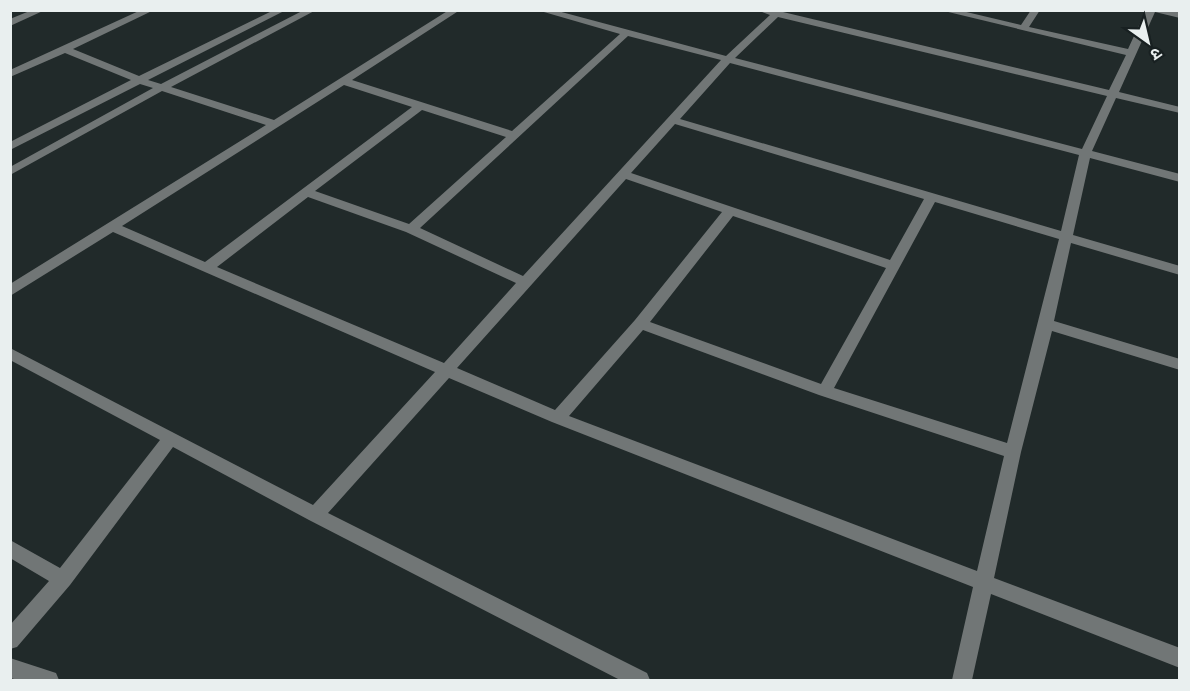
<svg xmlns="http://www.w3.org/2000/svg" width="1190" height="691" viewBox="0 0 1190 691" font-family="Signika,'Noto Sans Devanagari',sans-serif">
<rect width="100%" height="100%" fill="#212a2a"/>
<g fill="none" stroke-linecap="round" stroke-linejoin="round">
<g fill="#717676" fill-rule="evenodd">
<path d="M32,10H45L10,26V19Z"/>
<path d="M141,10H154L73,49L139,76L274,10H286L148,80L161,84L304,10H316L171,87L274,120L449,10H460L352,80L512,131L620,34L537,10H554L726,56L770,15L757,10H784L783,12L1109,90L1126,55L940,10H958L1021,25L1031,10H1040L1029,27L1128,49L1146,10L1180,12V18L1155,12L1119,92L1180,107V113L1116,98L1092,151L1180,174V182L1090,158L1073,235L1180,266V275L1071,243L1054,321L1180,359V370L1052,331L1021,452L994,578L1180,648V668L991,594L972,680H952L973,587L552,422L449,378L328,513L647,673L650,680H620L309,520L173,447L70,585L17,647L10,649V625L49,581L10,558V540L60,568L160,440L10,360V348L313,505L435,372L113,232L10,296V284L266,125L162,91L10,175V167L153,88L140,84L10,150V142L131,80L65,53L10,77V70ZM778,17L1107,96L1082,149L735,58ZM628,36L721,60L523,276L420,228ZM730,63L1079,155L1061,231L680,119ZM344,85L412,107L205,262L122,226ZM422,110L506,137L409,224L315,191ZM675,124L924,199L890,260L631,173ZM626,179L722,212L635,320L555,410L457,368ZM308,197L406,232L516,283L444,363L217,267ZM935,202L1059,239L1007,443L834,388ZM733,216L886,268L821,384L650,322ZM643,330L819,395L1004,456L977,571L569,416Z"/>
<path d="M10,658L56,673L59,680H18L10,678Z"/>
</g>
</g>
<rect width="1190" height="691" fill="none" stroke="#e9efef" stroke-width="24"/>
<g transform="translate(1148 42) rotate(146)" stroke="#182021" stroke-width="4.5" paint-order="stroke">
<path d="M0-4.5L10 22L0 15L-10 22Z" fill="#e9efef"/>
<text y="-9" font-size="16" font-weight="bold" text-anchor="middle" fill="#e9efef">उ</text>
</g>
</svg>
